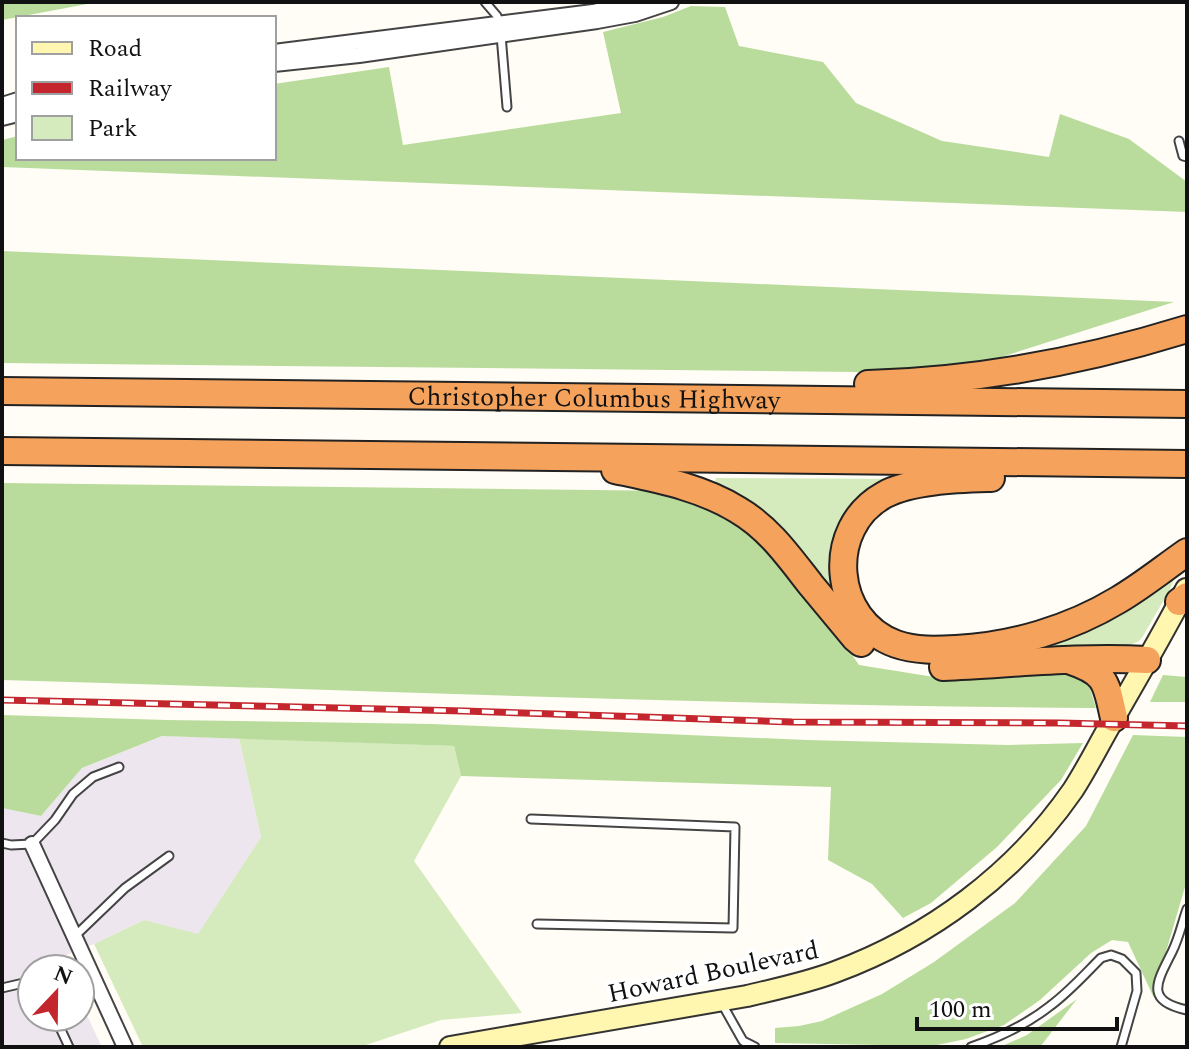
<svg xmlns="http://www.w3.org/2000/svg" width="1189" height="1049" viewBox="0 0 1189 1049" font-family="Spectral,serif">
<rect width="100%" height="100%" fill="#fffdf5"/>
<path fill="#eee6ef" d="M162,736L239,738L261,837L198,935L144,920L94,944L59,958L64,969H32V1017H80V1001L102,1047H2V808L41,816L82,768Z"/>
<g fill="#d5ebbd">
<path d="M716,478L918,479C896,484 875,489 858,506C813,551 839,632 896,652C915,659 936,658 956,657C1041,651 1100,621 1170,575L1175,577L1169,591L1143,636L1139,641L1126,647L944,659L910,658L898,655L876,644L857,627L792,546L769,521L726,491L714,485Z"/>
<path d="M239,738L454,746L461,776L414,861L522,1013L441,1020L360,1047H143L94,944L144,920L198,934L261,837Z"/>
</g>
<g fill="#b9dc9c">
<path d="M2,2H98L2,20Z"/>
<path d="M691,6L725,7L739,46L823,62L856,103L942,141L1049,157L1060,114L1129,139L1187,182V212L2,167V140L18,136V158H274V84L389,67L403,145L621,113L603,32L663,17Z"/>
<path d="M2,251L1174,302L951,373L2,363Z"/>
<path d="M2,483L677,491L751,535L815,601L859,665L934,677L1071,673L1088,682L1096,708C732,706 367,690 2,680Z"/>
<path d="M1163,675L1187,677V702H1150Z"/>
<path d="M2,715L167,720L432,724L807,740L1008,745L1083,743L1061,780L997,847L931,903L903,918L872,884L828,860L831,787L461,776L454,746L162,736L82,768L41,816L2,808Z"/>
<path d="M1133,735L1187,737V880L1153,996L1128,942L1112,940L1091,953L1040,1000L1004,1025L966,1039L932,1046L775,1043V1028L799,1026L822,1021L882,994L934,962L1015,903L1086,826Z"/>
<path d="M1077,999L1040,1047H1000L1027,1035Z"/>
</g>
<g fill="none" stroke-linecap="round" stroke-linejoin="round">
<defs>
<g id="service">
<path d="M485,2L497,16L499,23"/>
<path d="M501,35L507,107"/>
<path d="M1179,141L1183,156L1187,157"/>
<path d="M531,819L735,827L733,928L537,924"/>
<path d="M2,843L11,845L32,844L55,820L73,794L93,777L119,767"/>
<path d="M1187,909C1182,923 1179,938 1172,952C1157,982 1144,1001 1187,1010"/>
<path d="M75,936L125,888L169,856"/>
<path d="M2,988L32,981"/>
<path d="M721,1002L743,1041L755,1047"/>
<path d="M55,1017L69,1047"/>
<path d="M971,1047C1000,1037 1026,1025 1050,1006C1069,992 1085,974 1101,958L1111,955L1122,959L1136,973L1137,991L1121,1047"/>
</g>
<g id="minor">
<path d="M274,52L593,12L637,2"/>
<path d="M274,64L359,55L597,21L635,14L671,2"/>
<path d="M2,105L18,100"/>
<path d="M2,118L18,114"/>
<path d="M32,844L125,1047"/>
</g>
<path id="secondary" d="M450,1047L747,996C776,989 806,983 835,972C930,937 1015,874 1073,790C1086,770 1097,748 1109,727C1135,681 1162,636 1186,589"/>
<g id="motorway">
<path d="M868,384C977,381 1084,361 1187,329"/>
<path id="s1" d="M2,391L1187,404"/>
<path d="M2,451L1187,464"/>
<path d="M615,470C657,479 701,487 738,510C769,528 789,557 811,585C826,603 840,620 855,638L861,643"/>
<path d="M991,478C960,479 911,480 884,495C824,528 832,621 896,644C916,651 936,650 956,649C1012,646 1070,629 1118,600C1142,586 1164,568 1187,552"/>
<path d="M1179,602L1187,596"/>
<path d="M1071,661C1107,673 1106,683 1114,718"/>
<path d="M943,667C1011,664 1079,656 1147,660"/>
</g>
</defs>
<use href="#service" stroke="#444" stroke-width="11"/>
<use href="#minor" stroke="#444" stroke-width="18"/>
<use href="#secondary" stroke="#333" stroke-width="24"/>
<use href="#motorway" stroke="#222" stroke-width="30"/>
<use href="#service" stroke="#fff" stroke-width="7"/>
<use href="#minor" stroke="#fff" stroke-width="14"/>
<use href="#secondary" stroke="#fff6b0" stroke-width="20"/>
<use href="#motorway" stroke="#f5a25d" stroke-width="26"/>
<defs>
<path id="rail" d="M2,700L464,711L792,722L1060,723L1187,726"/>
</defs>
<use href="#rail" stroke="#c4262e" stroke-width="7"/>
<use href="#rail" stroke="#fff" stroke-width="4" stroke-dasharray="12" stroke-linecap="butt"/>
</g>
<g text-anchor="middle" stroke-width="8" stroke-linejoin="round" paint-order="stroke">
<g font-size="26" fill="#111" stroke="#fff">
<text dy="9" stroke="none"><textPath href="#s1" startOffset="592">Christopher Columbus Highway</textPath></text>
<text transform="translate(713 971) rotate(-12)" y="9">Howard Boulevard</text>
</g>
</g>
<rect width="1189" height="1049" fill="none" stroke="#111111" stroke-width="8"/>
<rect x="16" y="16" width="260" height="144" fill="#ffffff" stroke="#a0a0a0" stroke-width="2"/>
<rect x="32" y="42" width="40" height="12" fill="#fff6b0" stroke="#a0a0a0" stroke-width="2"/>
<text x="88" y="56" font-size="24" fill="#111111">Road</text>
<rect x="32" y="82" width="40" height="12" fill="#c4262e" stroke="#a0a0a0" stroke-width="2"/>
<text x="88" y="96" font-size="24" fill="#111111">Railway</text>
<rect x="32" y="116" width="40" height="24" fill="#d5ebbd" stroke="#a0a0a0" stroke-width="2"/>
<text x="88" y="136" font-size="24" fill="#111111">Park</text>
<g transform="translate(56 993) rotate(22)"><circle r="38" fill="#ffffff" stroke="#a0a0a0" stroke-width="2"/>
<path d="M0-6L14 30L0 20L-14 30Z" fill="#c4262e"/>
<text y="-12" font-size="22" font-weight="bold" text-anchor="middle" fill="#111111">N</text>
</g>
<path d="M917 1017v12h200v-12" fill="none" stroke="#111111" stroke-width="4"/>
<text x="929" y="1017" font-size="24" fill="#111111" stroke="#ffffff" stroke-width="6" paint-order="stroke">100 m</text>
</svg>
